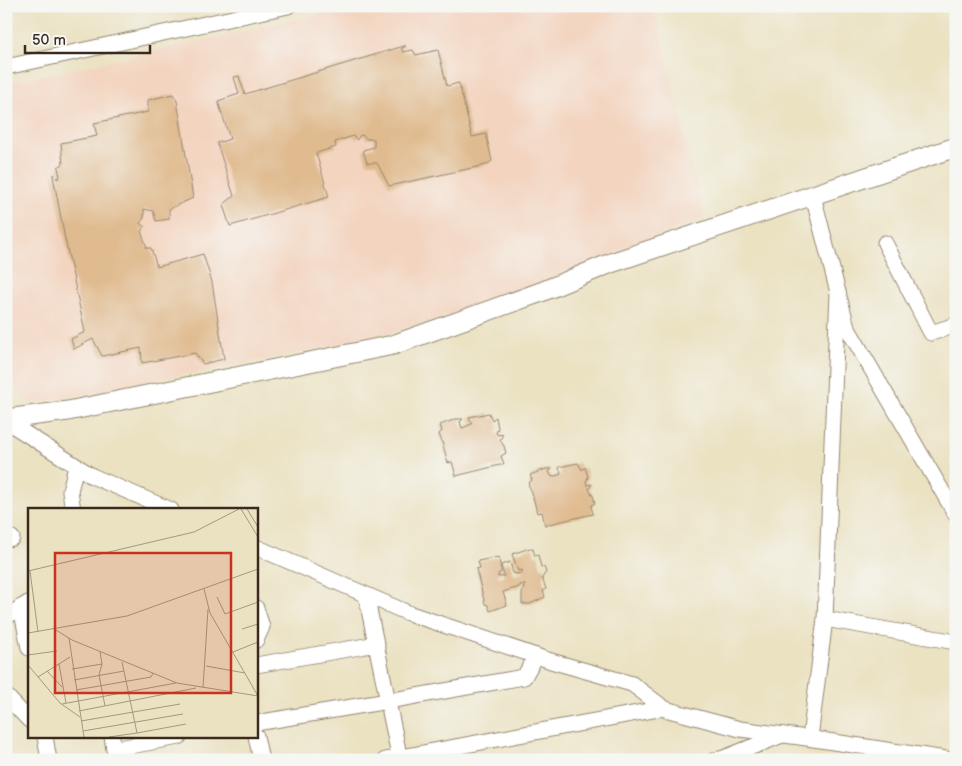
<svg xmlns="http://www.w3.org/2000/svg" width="962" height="766" viewBox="0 0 962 766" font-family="'Balsamiq Sans',sans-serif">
<rect width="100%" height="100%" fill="#f6f6f2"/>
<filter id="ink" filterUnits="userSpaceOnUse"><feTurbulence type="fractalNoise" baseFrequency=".02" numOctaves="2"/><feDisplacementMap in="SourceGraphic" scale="10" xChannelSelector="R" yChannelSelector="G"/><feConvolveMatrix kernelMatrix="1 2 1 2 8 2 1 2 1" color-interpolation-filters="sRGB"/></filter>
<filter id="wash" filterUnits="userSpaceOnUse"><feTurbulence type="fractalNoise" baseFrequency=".0096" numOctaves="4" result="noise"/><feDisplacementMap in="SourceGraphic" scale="20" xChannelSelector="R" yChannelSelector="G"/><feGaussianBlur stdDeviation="1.12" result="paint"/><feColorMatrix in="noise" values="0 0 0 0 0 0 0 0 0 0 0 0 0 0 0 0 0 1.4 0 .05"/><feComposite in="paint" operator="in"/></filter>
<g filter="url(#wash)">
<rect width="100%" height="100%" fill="#ebe2c2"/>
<path fill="#f3d4bf" d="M356,6H654L704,217L501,299L371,339L31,404L6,382V84Z"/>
<g id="blocks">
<g fill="#e0bb90">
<path d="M404,46H406L401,49L403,52L413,50L416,55L438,50L447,86L459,83L472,137L486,134L492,161L486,165L389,186L377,163H367L363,150L374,147V139H367L362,135L359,136L357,140L353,136L335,142L336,147L316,153L329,197L230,226L223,205L234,196L217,143L230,139L218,101L239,94L234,77L239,76L245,94Z"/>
<path d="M173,94L177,101L193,198L169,209V219L156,221L153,211L144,209V218L140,223L142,225L145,227L141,231L147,248H151L157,267L203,254L212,282L224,359L203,364L195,353L142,363L141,348L102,356L93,339L74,349L71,339L85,332L65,239L53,176L54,174L57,179L60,177L58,167L63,164L61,143L97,136L94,123L148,112V100Z"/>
<path d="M489,413L492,420L496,417L498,428L496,433L498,435L503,434L500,440L504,446L506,453L501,456L504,464L456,476L452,462L448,463L442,442L439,434L442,431L440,425L456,419H463L460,422L462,428L472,424L469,417Z"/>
<path d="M578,463L582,470L585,467L588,477L586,482L587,485L592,484L589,489L593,496L595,503L591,506L593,514L545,525L542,512L537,513L532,492L528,484L532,480L530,475L546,469H552L549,472L552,477L561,474L559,467Z"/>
<path d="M530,548L533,549L535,556L538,555L541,567H544L546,572L542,578L546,589L543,591L545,597L530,604H522V594L525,584L520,585L519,587L503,592L507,605L490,611L488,605L485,604L476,569L480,568L478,561L499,557L501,572L498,574V577L504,576L501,565L510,562L513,573L517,574L523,572L522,570L518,571L512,554Z"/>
</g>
</g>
</g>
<g filter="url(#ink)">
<use href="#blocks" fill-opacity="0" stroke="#938670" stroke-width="1"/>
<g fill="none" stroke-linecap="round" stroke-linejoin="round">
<defs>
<g id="minor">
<path d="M6,67L288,6"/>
<path d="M813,196L847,327L956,515"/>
<path d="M885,243L931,333L956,325"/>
<path d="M6,421L92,476L171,510"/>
<path d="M73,510L70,491L76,466"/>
<path d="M6,539L12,538"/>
<path d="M256,547L408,613L551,661L632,684L665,709L740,729L814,739L952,760"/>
<path d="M366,595L400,760"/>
<path d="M21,607L29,648"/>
<path d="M256,608L262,627L256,640"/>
<path d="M6,617L28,603"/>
<path d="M825,619L956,642"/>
<path d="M256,665L377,644"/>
<path d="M6,696L29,720"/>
<path d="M256,723L388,701L524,677L536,656"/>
<path d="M256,736L261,760"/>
<path d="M45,737L49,760"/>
<path d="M112,737L116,760"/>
<path d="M810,738L825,619L838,292"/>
<path d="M114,749L179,737"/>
<path d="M385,760L664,708"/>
<path d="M715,760L724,758L782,735"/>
</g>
<path id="tertiary" d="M6,419L68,411L393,345L541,292L611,263L956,147"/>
</defs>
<use href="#minor" stroke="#938670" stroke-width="17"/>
<use href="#tertiary" stroke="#938670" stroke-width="21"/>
<use href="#minor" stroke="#fff" stroke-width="15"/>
<use href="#tertiary" stroke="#fff" stroke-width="19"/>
</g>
</g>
<g transform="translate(28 508)">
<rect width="230" height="230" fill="#ebe2c2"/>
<path fill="none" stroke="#a59880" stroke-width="1" d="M213,1L230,29M219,1L230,19M0,63L166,24L211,1M2,63L10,124M176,81L182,105L230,188M189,89L197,106L230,94M214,121L230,116M28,122L44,132L149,175L230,188M0,125L99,108L230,61M41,130L56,229M205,144L230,134M0,147L29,143M94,154L109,225L158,216M31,156L38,195M74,156L71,167L77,198M0,157L32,195L52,209M178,158L217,165M44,161L74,156L72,144M19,163L34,179M10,169L42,149M46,172L96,163M175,180L180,101M48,182L123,169L125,165M34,196L148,175M51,203L168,180M53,213L152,196M55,223L155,206M81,229L109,225"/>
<path fill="#c8321e" fill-opacity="0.15" stroke="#c8321e" stroke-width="2.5" d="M27,45H203V185H27Z"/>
<rect width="230" height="230" fill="none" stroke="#3b2a1e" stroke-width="2.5"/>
</g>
<rect width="962" height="766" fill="none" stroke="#f6f6f2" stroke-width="25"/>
<path d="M25 45v8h125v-8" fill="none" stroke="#3b2a1e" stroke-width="2.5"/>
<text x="32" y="45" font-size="15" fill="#3b2a1e" stroke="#f6f6f2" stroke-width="4" paint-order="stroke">50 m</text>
</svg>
